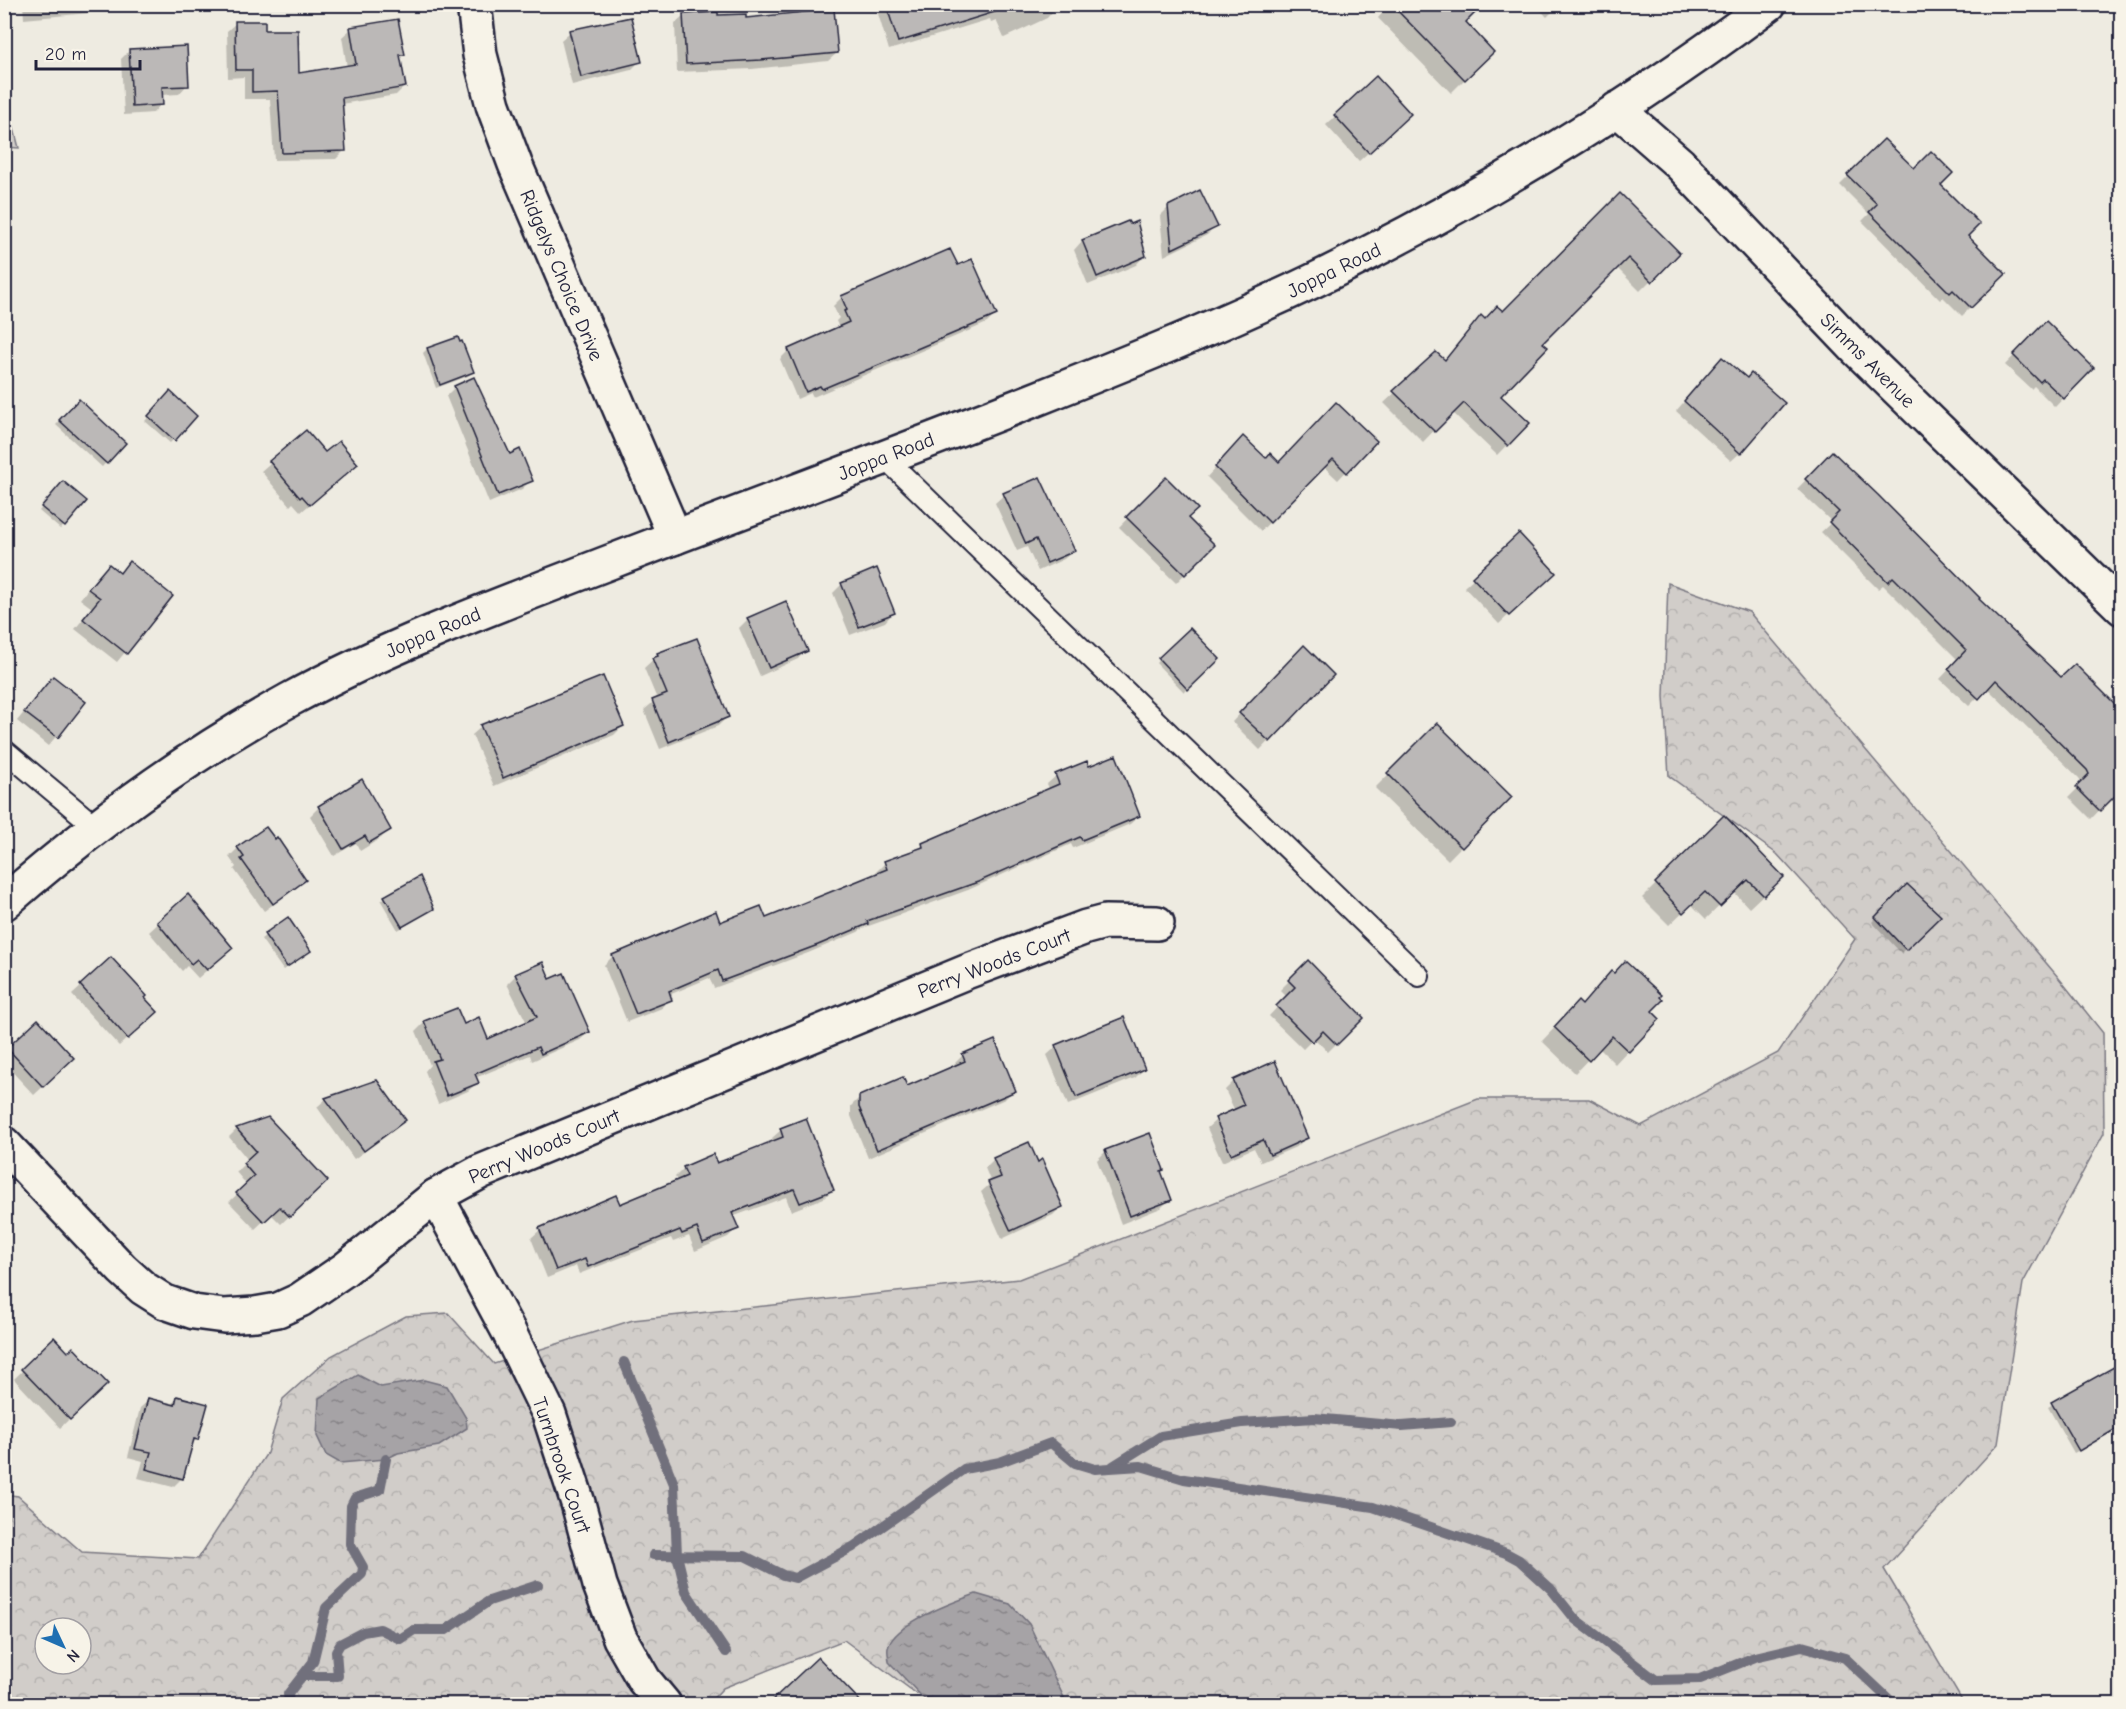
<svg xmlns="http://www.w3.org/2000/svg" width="2126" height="1709" viewBox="0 0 2126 1709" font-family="'Comic Neue',sans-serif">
<defs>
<pattern id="grass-tufts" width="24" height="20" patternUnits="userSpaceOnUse" patternTransform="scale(1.5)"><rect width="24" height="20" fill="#d1cdc9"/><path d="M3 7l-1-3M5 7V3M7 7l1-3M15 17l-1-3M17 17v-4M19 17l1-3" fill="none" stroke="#b3b0ae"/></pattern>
<pattern id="forest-crowns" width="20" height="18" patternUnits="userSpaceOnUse" patternTransform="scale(1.5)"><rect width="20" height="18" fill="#d1cdc9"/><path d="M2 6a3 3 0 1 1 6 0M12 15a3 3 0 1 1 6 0" fill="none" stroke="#b3b0ae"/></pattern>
<pattern id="water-ripples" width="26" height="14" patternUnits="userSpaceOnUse" patternTransform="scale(1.5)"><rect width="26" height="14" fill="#a6a3a6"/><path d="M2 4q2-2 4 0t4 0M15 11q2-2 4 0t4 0" fill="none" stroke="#878488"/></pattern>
</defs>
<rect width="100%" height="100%" fill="#eeebe1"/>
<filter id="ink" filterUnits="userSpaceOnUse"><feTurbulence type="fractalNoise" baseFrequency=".0167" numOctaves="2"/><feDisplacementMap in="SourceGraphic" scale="12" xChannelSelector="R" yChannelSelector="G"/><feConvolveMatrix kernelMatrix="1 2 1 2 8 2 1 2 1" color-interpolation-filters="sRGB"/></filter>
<g filter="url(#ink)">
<path fill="url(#grass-tufts)" stroke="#7a7882" stroke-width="1.5" d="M4,93H5L19,148L5,147Z"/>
<path fill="url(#forest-crowns)" stroke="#7a7882" stroke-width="1.5" fill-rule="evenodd" d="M1668,583L1749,612L2058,977L2103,1033L2104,1133L2023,1283L1998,1444L1884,1569L1964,1704H959L917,1694L844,1640L723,1688L708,1704H5L4,1494L18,1496L82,1552L198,1559L267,1453L283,1399L331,1356L406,1316L448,1313L494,1364L633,1320L1019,1279L1478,1099H1589L1641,1126L1778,1053L1855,939L1777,854L1669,776L1664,696ZM45,1628H81V1664H45Z"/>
<g fill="url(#water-ripples)" stroke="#716f7b" stroke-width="1.5">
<path d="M358,1375L381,1387L424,1380L447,1386L466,1418L467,1428L439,1446L398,1453L386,1459L340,1463L326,1455L317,1436L319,1398Z"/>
<path d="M976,1594L1010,1604L1029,1624L1067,1704H929L889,1662C889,1658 887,1652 888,1648C894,1623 953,1602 976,1594Z"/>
</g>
<g fill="#0003">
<path d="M23,4H97L89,13L24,19Z"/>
<path d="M879,4H1053L1055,9L1047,18L1004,38L996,20L991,22L990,19L889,50L876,7Z"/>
<path d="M1234,4H1250L1241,13Z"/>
<path d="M1391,4H1472L1464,22L1492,52L1451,93L1378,18Z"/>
<path d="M1535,4H1560L1547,17Z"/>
<path d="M684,16L744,20L837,53L828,61L752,69L677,72L675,24Z"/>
<path d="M236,23L264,32L297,75L347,67L342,37L351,29L403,54L399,58L404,87L396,95L341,104L345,150L336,159L274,160L270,99H244V77L228,78L227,31Z"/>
<path d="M570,32L640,61L631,70L572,85L561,40Z"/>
<path d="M130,50L187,85L179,94L161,95V104L153,113L124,115L121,59Z"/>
<path d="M1376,78L1401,123L1359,161L1326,125Z"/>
<path d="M1884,141L1914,170L1939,185L1966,236L2004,274L1962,316L1943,297L1940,300L1862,221L1869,214L1840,185Z"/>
<path d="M1620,195L1678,253L1640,291L1616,267L1541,343L1499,396L1528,423L1497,455L1452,412L1423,442L1384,403L1436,354L1444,361L1471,328L1503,313Z"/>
<path d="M1169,207L1216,226L1207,235L1164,256L1160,216Z"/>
<path d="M1127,223L1144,256L1136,265L1088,285L1074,250L1082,241Z"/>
<path d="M957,267L996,314L987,323L813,397L811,393L797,399L780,359L789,350L839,328L836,321L839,318L833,306L842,297Z"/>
<path d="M2046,323L2092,368L2055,407L2034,386L2031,389L2005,365Z"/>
<path d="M457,338L472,372L468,376L436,388L423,353L427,349Z"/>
<path d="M1714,367L1740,453L1731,461L1676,411Z"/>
<path d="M455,387L531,480L522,489L489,503L446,396Z"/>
<path d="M170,393L195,416L170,443L145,421Z"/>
<path d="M79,401L124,443L102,467L56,425Z"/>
<path d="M306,432L325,454L348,472L301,512L293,503L290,506L261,471Z"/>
<path d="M1375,441L1338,480L1323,466L1261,531L1207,477L1235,446L1279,464Z"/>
<path d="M1832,453L1977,599L2061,679L2092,699L2122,730V804L2113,796L2091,819L2069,797L2082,784L2079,778L1987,688L1969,706L1940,679L1958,660L1883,585L1878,589L1821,532L1832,522L1797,489Z"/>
<path d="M2122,458V468L2117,463Z"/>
<path d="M1166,479L1186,518L1213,545L1176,583L1119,527Z"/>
<path d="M59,487L64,526L60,529L39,511Z"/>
<path d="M1004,495L1073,551L1064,559L1038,571L1027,547L1017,551L995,503Z"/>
<path d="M1519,536L1545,581L1499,624L1464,587Z"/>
<path d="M129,563L171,596L117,662L75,629L92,608L80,599L100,574L109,566L119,574Z"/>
<path d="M842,584L893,613L885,622L850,635L833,593Z"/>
<path d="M748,619L806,650L798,659L760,676L739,628Z"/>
<path d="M1190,630L1218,659L1184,692L1156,663Z"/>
<path d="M1304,647L1332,675L1260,750L1232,722Z"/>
<path d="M658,655L727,717L718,726L660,749L644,710L657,699L644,668Z"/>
<path d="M45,687L84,703L48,746L17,721Z"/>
<path d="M1437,725L1510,797L1448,860L1375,788Z"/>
<path d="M623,726L614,735L494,786L472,735L481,727Z"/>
<path d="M1056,776L1139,816L1130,824L1073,848L1071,844L968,890L863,928L858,932L808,953L714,988L709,978L669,995L670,999L662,1008L627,1022L604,965L613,956L719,923L766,920L878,875L876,872L885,863L917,851L923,845L1050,790L1047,784Z"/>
<path d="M319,807L390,829L381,838L360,851L356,843L334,856L310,816Z"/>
<path d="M1724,817L1782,877L1749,908L1734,892L1706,919L1691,904L1669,925L1642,898Z"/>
<path d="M238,848L304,880L296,888L264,911L234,869L236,867L229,857Z"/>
<path d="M1907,886L1938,916L1901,953L1872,922Z"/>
<path d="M188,896L222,957L198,978L187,966L182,971L149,932Z"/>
<path d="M385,898L428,912L398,930L381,901Z"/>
<path d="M287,919L305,954L283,970L261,939Z"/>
<path d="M111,959L143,998L147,1020L119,1046L72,995Z"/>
<path d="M1308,962L1362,1018L1328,1052L1314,1038L1303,1049L1269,1016L1287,997L1280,990Z"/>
<path d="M516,975L549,981L589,1032L580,1040L532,1061L530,1055L475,1078L477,1083L468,1091L438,1104L425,1071L430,1065L416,1031L425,1022L463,1026L487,1041L527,1023L507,984Z"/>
<path d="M1581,1006L1650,1011L1628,1050L1615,1064L1599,1048L1575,1073L1542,1041L1565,1017Z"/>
<path d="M38,1021L64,1067L34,1095L4,1063V1053Z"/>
<path d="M1056,1047L1144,1069L1135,1078L1068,1105L1047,1055Z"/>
<path d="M963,1055L1014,1090L1005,1099L868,1158L851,1116V1106L860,1097L906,1088L956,1067L954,1064Z"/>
<path d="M1234,1081L1306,1137L1298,1146L1261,1162L1254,1148L1222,1162L1207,1128L1216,1120L1235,1111L1225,1090Z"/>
<path d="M376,1082L404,1120L396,1129L354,1159L317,1107L326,1099Z"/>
<path d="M237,1129L326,1181L281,1224L271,1214L255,1229L229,1202L247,1185L236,1172L248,1160L229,1137Z"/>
<path d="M781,1130L833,1189L824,1198L791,1211L786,1197L732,1217L737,1228L728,1237L695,1251L689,1236L673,1242L671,1238L579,1274L576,1266L547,1278L531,1238L540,1230L619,1206L678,1182L675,1177L684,1168L716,1165L774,1143L772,1138Z"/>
<path d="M1028,1144L1061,1207L1053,1215L1002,1239L981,1192L991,1183L985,1168L993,1160Z"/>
<path d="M1106,1151L1159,1172L1170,1199L1161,1208L1121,1224L1097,1160Z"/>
<path d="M54,1340L68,1354L106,1384L60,1428L14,1379Z"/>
<path d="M2119,1366L2122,1369V1427L2074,1453L2048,1407Z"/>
<path d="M178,1398L197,1439L190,1446L182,1478L173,1487L138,1478L143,1461L128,1457L140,1408L149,1400L170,1405Z"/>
<path d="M818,1659L862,1704H771L777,1698Z"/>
</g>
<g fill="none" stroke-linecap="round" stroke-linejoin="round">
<g stroke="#716f7b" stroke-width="10">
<path d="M624,1362L674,1484L677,1555L686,1592L726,1652"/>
<path d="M1113,1466L1161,1436L1242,1423L1314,1418L1402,1426L1451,1422"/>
<path d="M653,1555L745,1556L783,1575L795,1578L853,1547L964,1469L1000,1462L1051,1443L1075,1463L1095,1469L1141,1466L1184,1479L1373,1507L1506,1553L1519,1560L1551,1589L1575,1619L1656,1680L1700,1679L1755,1657L1802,1646L1845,1658L1894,1704"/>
<path d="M303,1676H338L336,1651L340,1644L363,1632L380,1629L400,1639L414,1630H446L489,1601L538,1585"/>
<path d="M289,1704L288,1694L313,1662L326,1608L362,1574L363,1567L350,1544L351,1506L355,1498L380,1490L386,1459"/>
</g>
</g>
<g fill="#bbb8b7" stroke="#22223b" stroke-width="1.5">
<path d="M886,4H997L998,11L898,42Z"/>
<path d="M1391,4H1484L1466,22L1494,52L1465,80Z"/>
<path d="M834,9L838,53L761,60L686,64L683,14L718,12V15L746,14V18Z"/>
<path d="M631,17L642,62L581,77L569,30Z"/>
<path d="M398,19L405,55H400L406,87L342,98L346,151L282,153L278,91L252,92V70H236L235,21H265V30H298L299,73L356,64L350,27Z"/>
<path d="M187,46L189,86L162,87L163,105L132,107L129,49Z"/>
<path d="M1376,76L1411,114L1369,153L1334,115Z"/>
<path d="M1884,139L1914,168L1931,151L1953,173L1941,185L1980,224L1968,236L2006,274L1971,308L1953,290L1950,293L1869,212L1877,204L1847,175Z"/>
<path d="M1200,190L1218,227L1172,249L1168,206Z"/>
<path d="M1620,193L1680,253L1652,282L1628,258L1543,343L1548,347L1501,396L1530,423L1508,446L1464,403L1435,432L1393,391L1436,352L1445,360L1481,315L1485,319L1497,306L1503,311Z"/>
<path d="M1128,221L1130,224L1137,221L1146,256L1097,277L1082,240Z"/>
<path d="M950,249L958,265L972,259L997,315L822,389L820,386L806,392L788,349L849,322L844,311L847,310L841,296Z"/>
<path d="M2046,321L2094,368L2064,399L2043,379L2040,382L2013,355Z"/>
<path d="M458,337L460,342L462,341L474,372L440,385L427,348Z"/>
<path d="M1722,357L1747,378L1751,373L1785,403L1741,454L1684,401Z"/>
<path d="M474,377L510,454L520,449L533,481L498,495L454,386Z"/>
<path d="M170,391L197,416L175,441L148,416Z"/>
<path d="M79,399L126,443L107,464L59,420Z"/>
<path d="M1336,402L1377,441L1347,473L1333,459L1270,523L1215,467L1243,436L1266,458L1270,453L1279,462Z"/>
<path d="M306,430L325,452L339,441L358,464L310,505L302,496L300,498L269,461Z"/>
<path d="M1832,451L1878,495L1980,598L1979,599L2061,677L2075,664L2121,710V790L2100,811L2076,787L2089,774L2087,770L1996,680L1979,699L1948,669L1966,650L1893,577L1888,582L1829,522L1839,512L1805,479Z"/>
<path d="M1040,477L1075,551L1047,563L1036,539L1026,544L1003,493Z"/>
<path d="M1166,477L1198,509L1188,518L1215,545L1185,575L1126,517Z"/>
<path d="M63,481L87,501L65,527L41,507Z"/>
<path d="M1519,533L1556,573L1509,616L1472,577Z"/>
<path d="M129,561L173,596L127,654L83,619L100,598L88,589L109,564L120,573Z"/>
<path d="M877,568L895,613L859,627L841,583Z"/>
<path d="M786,601L808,651L769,668L747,618Z"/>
<path d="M1190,628L1220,659L1188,690L1158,658Z"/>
<path d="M697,638L729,717L669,742L652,700L667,694L652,658L658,656L657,653Z"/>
<path d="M1304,645L1334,675L1270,742L1239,713Z"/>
<path d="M53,676L86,702L58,738L24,712Z"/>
<path d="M603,676L624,726L503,778L480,725Z"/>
<path d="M1437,723L1512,797L1462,848L1387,773Z"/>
<path d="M1116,755L1140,816L1082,840L1080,837L978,882L867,921L868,924L818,945L722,981L718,970L669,991L672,1000L636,1014L612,955L716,911L720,922L761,906L766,918L887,869L884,861L923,847L922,843L1059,784L1055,774L1087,761L1089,766Z"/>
<path d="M362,779L391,830L369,843L365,836L343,849L318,806Z"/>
<path d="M1724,815L1784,877L1764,896L1748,880L1720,907L1705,892L1683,913L1655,883Z"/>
<path d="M266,827L275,839L277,837L306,880L273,904L241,859L244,857L237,847Z"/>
<path d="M420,876L434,909L402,927L384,896Z"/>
<path d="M1907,884L1941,916L1906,950L1875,917Z"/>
<path d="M188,894L233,948L207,970L197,959L191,964L157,922Z"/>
<path d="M288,917L311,951L287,967L264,934Z"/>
<path d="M111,957L147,996L145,998L158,1012L128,1039L80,985Z"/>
<path d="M1308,960L1364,1018L1337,1045L1323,1031L1312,1042L1276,1006L1295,987L1288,980Z"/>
<path d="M1625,961L1662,995L1660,997L1663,1000L1652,1011L1660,1019L1629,1052L1612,1036L1589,1061L1554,1027L1578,1001L1582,1005L1611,971L1614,973Z"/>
<path d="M543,962L550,979L564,973L590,1032L541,1054L538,1047L475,1074L479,1083L447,1096L433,1061L440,1059L424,1021L457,1008L464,1024L479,1017L488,1039L537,1017L515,974Z"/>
<path d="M1124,1017L1145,1069L1076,1097L1055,1045Z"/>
<path d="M38,1019L74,1058L43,1087L7,1048Z"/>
<path d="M995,1040L1016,1091L877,1150L859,1107V1096L903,1077L907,1086L965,1061L962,1054Z"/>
<path d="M1275,1061L1308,1138L1270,1155L1263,1140L1231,1154L1215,1118L1244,1105L1233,1080Z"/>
<path d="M377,1080L406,1120L364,1151L325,1098Z"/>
<path d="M268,1117L328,1181L290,1217L280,1207L264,1222L236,1193L254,1176L243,1163L256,1151L236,1128Z"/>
<path d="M806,1118L834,1190L800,1203L794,1189L732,1213L739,1229L703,1243L697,1228L682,1234L680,1230L588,1267L585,1259L556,1270L539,1228L616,1195L620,1204L687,1176L683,1167L713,1154L717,1163L783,1137L780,1128Z"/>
<path d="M1150,1133L1164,1170L1161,1171L1172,1200L1130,1216L1105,1150Z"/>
<path d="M1029,1142L1038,1162L1042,1159L1063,1207L1011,1231L988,1182L1001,1177L993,1158Z"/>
<path d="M54,1337L68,1352L73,1347L108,1384L70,1420L21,1369Z"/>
<path d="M2121,1363V1426L2079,1451L2051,1402Z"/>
<path d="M177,1396L208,1404L198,1440L194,1439L183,1479L146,1469L151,1452L135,1449L148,1398L175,1405Z"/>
<path d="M818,1657L863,1704H768Z"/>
</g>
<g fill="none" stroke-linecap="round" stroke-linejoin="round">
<defs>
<g id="lane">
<path d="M884,457L1419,976"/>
<path d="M4,750L96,827"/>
</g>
<g id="street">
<path d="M474,4L480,55L493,105L515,164L675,537"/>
<path d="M1617,109L1680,164L1856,349L2122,608"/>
<path d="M4,1144L122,1269L143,1288L165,1302L194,1312L224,1316L255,1314L278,1310L300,1300L344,1270L436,1196L480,1172L966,972L1086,927L1105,922L1157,923"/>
<path d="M436,1196L509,1332L549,1414L578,1503L600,1585L620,1638L644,1680L664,1704"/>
</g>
<path id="primary" d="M4,903C92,826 186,757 289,700C392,644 501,604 610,562C750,508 891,456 1031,401C1142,357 1254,312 1361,257C1503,185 1641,100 1769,4"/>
</defs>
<use href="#lane" stroke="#22223b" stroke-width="24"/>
<use href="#street" stroke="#22223b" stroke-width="38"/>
<use href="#primary" stroke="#22223b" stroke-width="38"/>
<use href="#lane" stroke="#f7f3e8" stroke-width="20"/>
<use href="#street" stroke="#f7f3e8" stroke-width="33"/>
<use href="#primary" stroke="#f7f3e8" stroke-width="33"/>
</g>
</g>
<g text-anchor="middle" stroke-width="5" stroke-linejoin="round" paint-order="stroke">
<g font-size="20" fill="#22223b" stroke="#f7f3e8">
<text transform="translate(1334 270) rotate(-26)" y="7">Joppa Road</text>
<text transform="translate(562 275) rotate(67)" y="7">Ridgelys Choice Drive</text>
<text transform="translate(1868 360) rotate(45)" y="7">Simms Avenue</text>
<text transform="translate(886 456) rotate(-21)" y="7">Joppa Road</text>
<text transform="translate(433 632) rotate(-23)" y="7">Joppa Road</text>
<text transform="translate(994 963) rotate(-21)" y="7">Perry Woods Court</text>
<text transform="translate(544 1146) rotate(-23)" y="7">Perry Woods Court</text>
<text transform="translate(562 1465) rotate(71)" y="7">Turnbrook Court</text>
</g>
</g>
<rect width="2126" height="1709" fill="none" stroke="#f7f3e8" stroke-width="24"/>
<rect x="12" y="12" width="2102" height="1685" fill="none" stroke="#22223b" stroke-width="2" filter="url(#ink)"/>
<g transform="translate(63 1646) rotate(134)"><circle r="28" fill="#f7f3e8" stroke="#a29fa3" stroke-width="1.5"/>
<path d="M0-4.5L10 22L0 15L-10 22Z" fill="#1f6fb2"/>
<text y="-9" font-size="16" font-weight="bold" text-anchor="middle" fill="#22223b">N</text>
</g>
<path d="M36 60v9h104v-9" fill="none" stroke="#22223b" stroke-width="3"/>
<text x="45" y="60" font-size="18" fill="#22223b" stroke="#f7f3e8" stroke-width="4.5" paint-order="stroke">20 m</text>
</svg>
